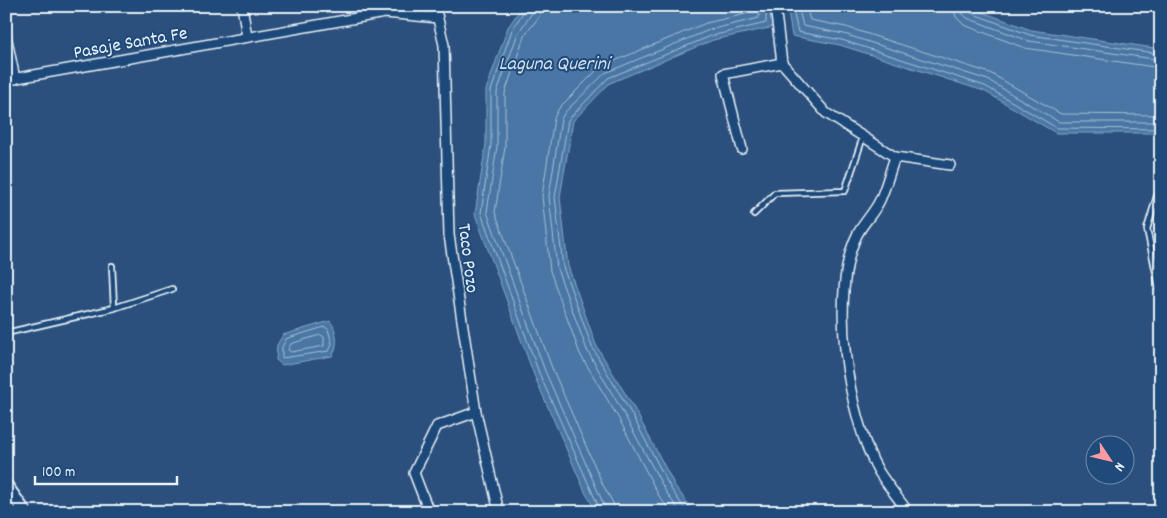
<svg xmlns="http://www.w3.org/2000/svg" width="1167" height="518" viewBox="0 0 1167 518" font-family="Dekko,sans-serif">
<rect width="100%" height="100%" fill="#2c507d"/>
<filter id="ink" filterUnits="userSpaceOnUse"><feTurbulence type="fractalNoise" baseFrequency=".02" numOctaves="2"/><feDisplacementMap in="SourceGraphic" scale="10" xChannelSelector="R" yChannelSelector="G"/><feConvolveMatrix kernelMatrix="1 2 1 2 8 2 1 2 1" color-interpolation-filters="sRGB"/></filter>
<g filter="url(#ink)">
<g fill="#4876a4" stroke="#88a7c6">
<path d="M523,6H770L774,27L713,40L610,83L573,121L560,197L568,266L596,345L635,410L675,486L694,512H597L586,494L534,375L475,214L486,144V90L508,27Z"/>
<path d="M787,6H966L1031,30L1161,49V133H1056L984,91L840,45L792,36Z"/>
<path d="M330,321C337,329 339,347 332,356L282,365L276,360L277,345L283,335Z"/>
</g>
<g fill="none" stroke-linecap="round" stroke-linejoin="round">
<g stroke="#a8c0d6" stroke-width="1">
<path d="M527,6L512,30L491,91V145L481,213L539,373L601,512"/>
<path d="M533,6L532,13L518,33L497,92V146L487,212L545,371L607,512"/>
<path d="M541,6L539,17L524,36L505,93V147L495,212L552,368L603,485L613,503L615,512"/>
<path d="M792,6L798,32L842,40L985,86L1057,128L1161,129"/>
<path d="M798,6L803,26L844,34L988,80L1059,122H1161"/>
<path d="M806,6L810,20L846,27L990,73L1061,114L1161,115"/>
<path d="M953,6L956,17L964,25L1025,48L1161,68"/>
<path d="M961,6L962,13L967,18L1029,41L1161,60"/>
<path d="M967,6L971,13L1030,35L1161,54"/>
<path d="M325,327L328,329L332,344L329,351L282,358V347L286,339Z"/>
<path d="M321,335L324,337V346L291,352L288,350L291,344Z"/>
<path d="M671,512L659,496L619,419L580,354L550,271L542,196L554,118L559,108L600,67L706,23L750,13L752,6"/>
<path d="M680,512L666,492L625,416L587,350L557,269L549,196L561,119L565,112L605,73L709,30L759,18V6"/>
<path d="M687,512L671,489L631,413L592,347L563,267L555,197L568,120L608,78L711,36L766,23V6"/>
</g>
<defs>
<g id="service">
<path d="M1161,193L1157,196L1147,229L1161,297"/>
<path d="M754,214L775,193L845,191L863,137"/>
<path d="M114,308L172,289"/>
<path d="M6,333L114,308L112,266"/>
</g>
<g id="minor">
<path d="M242,6L247,37"/>
<path d="M435,6L444,45L449,235L476,412L499,512"/>
<path d="M775,6L782,63L826,113L895,157C890,171 886,187 880,200C874,213 863,223 857,235C829,292 847,418 879,472C888,486 899,499 908,512"/>
<path d="M6,35L15,79"/>
<path d="M6,80L385,13L438,18"/>
<path d="M742,149L723,74L782,63"/>
<path d="M895,157L950,165"/>
<path d="M429,512L414,473L437,426L476,412"/>
</g>
<path id="tertiary" d="M6,485L25,512"/>
</defs>
<use href="#service" stroke="#e8f1f8" stroke-width="8"/>
<use href="#minor" stroke="#e8f1f8" stroke-width="12"/>
<use href="#tertiary" stroke="#e8f1f8" stroke-width="15"/>
<use href="#service" stroke="#1f4a7a" stroke-width="4.5"/>
<use href="#minor" stroke="#1f4a7a" stroke-width="9"/>
<use href="#tertiary" stroke="#1f4a7a" stroke-width="11"/>
</g>
</g>
<g text-anchor="middle" stroke-width="4" stroke-linejoin="round" paint-order="stroke">
<g font-size="19" fill="#e8f1f8" stroke="#1f4a7a">
<text transform="translate(130 41) rotate(-10)" y="7">Pasaje Santa Fe</text>
<text transform="translate(470 258) rotate(83)" y="7">Taco Pozo</text>
</g>
<g font-size="20" font-style="italic" fill="#d0dfeb" stroke="#1f4a7a">
<text x="554" y="69">Laguna Querini</text>
</g>
</g>
<rect width="1167" height="518" fill="none" stroke="#1f4a7a" stroke-width="25"/>
<rect x="12" y="12" width="1142" height="493" fill="none" stroke="#e8f1f8" stroke-width="2" filter="url(#ink)"/>
<g transform="translate(1110 460) rotate(125)"><circle r="24" fill="#1f4a7a" stroke="#6f8dac"/>
<path d="M0-4L9 19L0 12L-9 19Z" fill="#ff9aa2"/>
<text y="-8" font-size="14" font-weight="bold" text-anchor="middle" fill="#e8f1f8">N</text>
</g>
<path d="M35 476v8h142v-8" fill="none" stroke="#e8f1f8" stroke-width="2.5"/>
<text x="42" y="476" font-size="15" fill="#e8f1f8" stroke="#1f4a7a" stroke-width="4" paint-order="stroke">100 m</text>
</svg>
